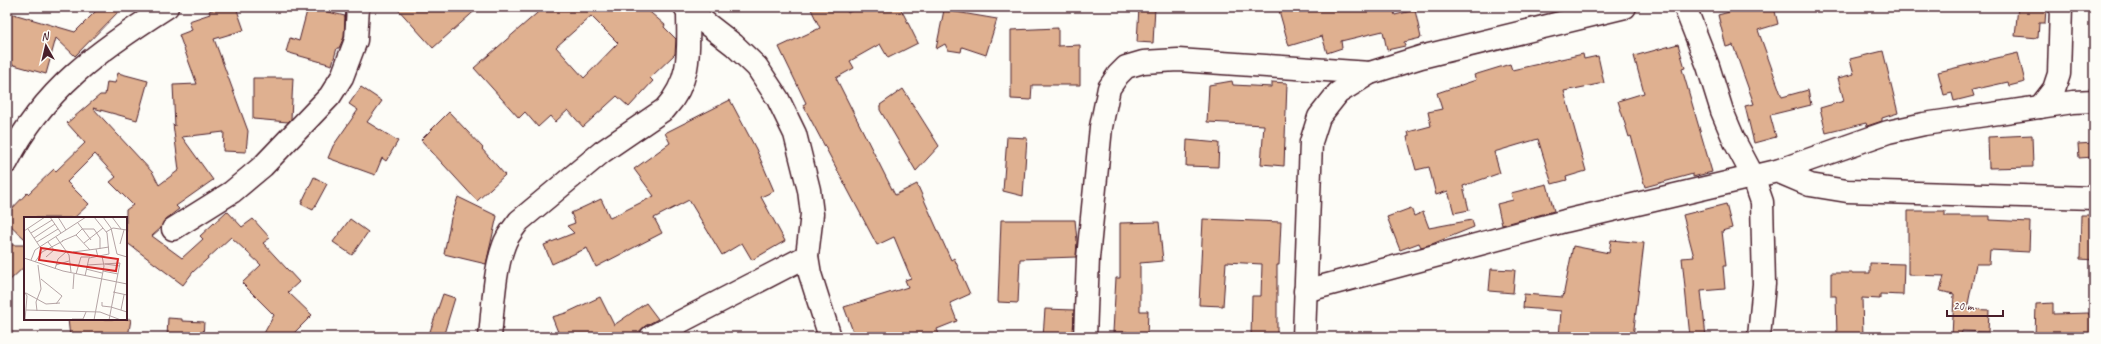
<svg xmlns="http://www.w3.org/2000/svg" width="2101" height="344" viewBox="0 0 2101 344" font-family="Caveat,sans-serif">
<rect width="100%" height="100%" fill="#fdfcf7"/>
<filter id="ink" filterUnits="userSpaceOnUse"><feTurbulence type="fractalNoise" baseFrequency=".025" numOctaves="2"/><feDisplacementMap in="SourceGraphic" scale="8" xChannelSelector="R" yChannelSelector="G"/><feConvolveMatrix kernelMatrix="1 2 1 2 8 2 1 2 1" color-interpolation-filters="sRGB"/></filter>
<g filter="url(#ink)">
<g fill="#dfb090" stroke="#4a1f2b" fill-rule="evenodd">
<path d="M100,7H123L75,56L56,38L46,74L7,63V23L10,13L75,32Z"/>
<path d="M221,7H236L244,30L214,39L248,131L246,152L223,151L224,132L182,137L213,180L176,206L179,209L166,219L161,228L152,236L182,258L203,239L200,236L227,211L242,227L253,219L270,238L263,243L299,282L288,292L312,315L290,337H262L274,315L242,283L261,265L231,237L193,272L183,285L126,242V210L133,205L110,182L116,177L95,154L67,182L89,204L74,218H25V239L7,222V214L27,193L28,194L54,169L56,171L85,143L67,123L100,95H105L107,82L115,83L118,73L148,81L137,120L93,108L153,173L159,185L179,170L173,124L175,126L173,85L197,84L179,35L192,30L189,21L210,14L209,11Z"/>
<path d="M308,7L345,16L344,37L339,48H337L332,65L286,52L290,38L299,41Z"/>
<path d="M396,7H479L433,48Z"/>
<path d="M544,7H644L665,25L664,27L676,39L675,54L650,78L653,81L629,107L617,96L583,127L568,110L555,122L550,116L538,127L525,112L519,118L474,68ZM591,16L618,43L584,78L556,47Z"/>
<path d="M810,7H844L848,13L858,7H900L918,43L888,58L880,44L850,61L854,68L836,78L895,195L917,184L951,260L954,258L970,294L950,303L957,321L937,329L940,337H855L844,307L908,287L905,280L911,278L894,237L877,245L803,105L806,103L779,47L820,28Z"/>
<path d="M1139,7H1155L1153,43L1137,42Z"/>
<path d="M1278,7H1392L1395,15L1415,10L1421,38L1404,42L1405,46L1387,50L1383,31L1341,41L1342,48L1327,53L1322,36L1289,46Z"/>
<path d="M1748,7H1774L1778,24L1758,30L1782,97L1808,90L1811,105L1770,115L1776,137L1754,143L1745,106L1754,104L1733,45L1726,47L1718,15Z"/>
<path d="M2018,7L2046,9L2045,23H2039L2038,38L2015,36Z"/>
<path d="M944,10L997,19L986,55L962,47L961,52L948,50L945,44L936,49Z"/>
<path d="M1058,28V46L1080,45V85H1032L1031,100L1011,99V30Z"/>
<path d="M1678,44L1685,68L1682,69L1712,172L1693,177V174L1645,187L1631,136L1629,137L1618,101L1644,93L1634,56Z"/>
<path d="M1883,51L1898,113L1882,118V121L1867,126L1866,123L1826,133L1820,108L1844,101L1838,78L1854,74L1850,59Z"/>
<path d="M2018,53L2025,82L2009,86L2008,82L1972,90L1974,96L1954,101L1952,93L1944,95L1938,72Z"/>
<path d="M1583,54L1584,59L1598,56L1604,83L1564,91L1586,171L1566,177L1567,180L1552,184L1538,139L1494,152L1500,173L1463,186L1469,210L1454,213L1448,191L1436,195L1429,167L1416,170L1407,137L1409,136L1408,132L1431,126L1428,112L1442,109L1437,93L1476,80L1474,75L1510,64L1512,70Z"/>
<path d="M253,78H293L291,119L288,122L253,119Z"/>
<path d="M1232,81L1233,85L1272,87V82L1287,83L1284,166L1261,164L1264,125L1207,122L1209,85Z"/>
<path d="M361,87L382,101L367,122L398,141L386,161L382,158L375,175L328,158L333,146L358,110L349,104Z"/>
<path d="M903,89L939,146L916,171L880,110V105Z"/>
<path d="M730,100L756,149L774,191L761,197L785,241L752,260L742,243L722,255L689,200L654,218L662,233L596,267L587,248L552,264L544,245L574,233L567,226L575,223L571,213L601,199L610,218L654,196L634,169L670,143L665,133Z"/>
<path d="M449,112L483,148L482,149L505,175L477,201L421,140Z"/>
<path d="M2032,135L2033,167L1989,168L1988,137Z"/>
<path d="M1007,137L1027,138L1023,196L1003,191Z"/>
<path d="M1187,140L1219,143L1218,167L1186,166Z"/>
<path d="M2094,143V157L2079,158L2078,144Z"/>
<path d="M314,177L327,184L313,210L301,204Z"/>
<path d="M1547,184L1554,211L1502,225L1497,204L1513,200L1511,193Z"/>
<path d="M458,197L497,216L486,264L444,254L451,218Z"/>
<path d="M1726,204L1732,228L1722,231L1726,266H1723L1725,289L1701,291L1706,337H1690L1682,258L1694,257L1683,215Z"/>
<path d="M1411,208L1414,216L1423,212L1429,228L1472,220L1474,227L1432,244L1421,247L1419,243L1400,250L1387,217Z"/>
<path d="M1908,211H1945V216H1990V220L2030,222L2029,252L1990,250L1989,264H1976L1967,309L1989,310L1988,332L1962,331L1961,337H1952L1954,294L1940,291L1944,276L1908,275Z"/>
<path d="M2081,215H2094V260L2080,259Z"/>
<path d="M350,219L368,232L352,255L333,242Z"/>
<path d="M1203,219L1281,222L1279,265H1277V337H1251L1252,296H1261L1262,264L1226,262L1223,306L1199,305Z"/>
<path d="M1001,220H1075L1077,240L1076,257L1020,259L1018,303L998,302Z"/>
<path d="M1159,222L1163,261L1140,263V311H1148L1147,337H1127V332H1113L1116,278H1120V223Z"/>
<path d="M1611,240L1644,243L1633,337H1559L1561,311L1523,308L1524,294L1563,297L1573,246L1609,253Z"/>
<path d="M7,245H25V266L7,283Z"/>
<path d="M1870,263L1904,264L1903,295L1880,294V299L1862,298L1863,337H1837L1836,296H1831V273H1870Z"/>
<path d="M1491,269L1515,270L1513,293L1489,291Z"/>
<path d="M443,294L455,298L443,337H428Z"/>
<path d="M600,297L614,325L646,303L658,319L645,326L633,337H560L552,317L566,313Z"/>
<path d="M2053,303V314L2089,313V315H2094V337H2035L2036,304Z"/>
<path d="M1045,309L1074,310L1073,337H1043Z"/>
<path d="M168,318L182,319V321L204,322L203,337H167Z"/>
<path d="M68,319H131L128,337H70Z"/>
</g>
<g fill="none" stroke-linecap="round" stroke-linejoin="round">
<defs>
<g id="minor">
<path d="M685,7L734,45L757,67L778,99L795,134L809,190L812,214L807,256L810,274L830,337"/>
<path d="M1685,7L1708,66L1722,111L1735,142L1753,176L1762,202L1764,284L1759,337"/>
<path d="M2040,107L2054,89L2059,74L2061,7"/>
<path d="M7,162C43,89 101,49 167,7"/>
<path d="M1777,171L1810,185L1847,191L2094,198"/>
<path d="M173,229L232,192L263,166L330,96L342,77L356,40L358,7"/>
<path d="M1305,291L1565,221L1777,171L1888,132L1924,124L2073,102L2094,101"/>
<path d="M490,337C493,309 494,271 504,245C507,236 513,229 519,221L602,152L665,109C693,78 688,49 688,10"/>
<path d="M651,337L807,256"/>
<path d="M1085,337L1088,258L1101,127L1109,88L1118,75L1126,67L1143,62L1178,60L1370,73"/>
<path d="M1304,337L1311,142L1319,117L1338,93L1370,73L1421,57L1625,7"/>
</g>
</defs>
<use href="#minor" stroke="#4a1f2b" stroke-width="25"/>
<use href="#minor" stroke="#fdfcf7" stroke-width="22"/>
</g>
</g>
<g transform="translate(24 217)">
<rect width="103" height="103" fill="#fdfcf7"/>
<path fill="none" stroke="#b5a4a5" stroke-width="1" d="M26,0L37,16M34,0L42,13M79,0L87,11M88,0L97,12M54,6L67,23M87,11L93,37L103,40M4,12L16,30M0,14L21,0M82,15L89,11L103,13M7,16L28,3M32,20L45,38L47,55M10,21L31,7M38,24L52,18M13,25L34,12M60,26L79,11M96,27L100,13M72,32L85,30M66,33L52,18L58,12H70L76,21V32M49,35L72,32L74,40M22,40L30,33L24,25M0,41L39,54L103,67M7,43L11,33L62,0M11,45L18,35L39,24M81,47L96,49M32,48L45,44M63,48L96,46L85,103M31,52L34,42L42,35M62,52L78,56M79,54L94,57M52,57L57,40H66M61,59L65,41L85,37L83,16L70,0M17,62L38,79L32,87M49,72L50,57M0,74L3,79L1,103M89,75L103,78M2,76L22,87L36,86M78,85V89L87,90M87,90L103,95M2,93L76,95L97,103M97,93L100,78M13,94L12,85L17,72L14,48M48,102H59L62,95M70,103L80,49L78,39"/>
<path fill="#d62828" fill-opacity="0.15" stroke="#d62828" stroke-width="2" d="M17,31L94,42L92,54L15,43Z"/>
<rect width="103" height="103" fill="none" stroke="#4a1f2b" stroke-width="2"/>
</g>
<rect width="2101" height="344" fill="none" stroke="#fdfcf7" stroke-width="24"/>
<rect x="12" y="12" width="2077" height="320" fill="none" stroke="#4a1f2b" stroke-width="1.5" filter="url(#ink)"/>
<g transform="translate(46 46) rotate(352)" stroke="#fdfcf7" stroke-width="3" paint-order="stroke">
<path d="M0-3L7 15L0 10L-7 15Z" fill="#4a1f2b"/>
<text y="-6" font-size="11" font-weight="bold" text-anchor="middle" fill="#4a1f2b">N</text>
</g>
<path d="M1947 310v6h56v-6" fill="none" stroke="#4a1f2b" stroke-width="2"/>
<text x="1953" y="310" font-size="12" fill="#4a1f2b" stroke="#fdfcf7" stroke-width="3" paint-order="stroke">20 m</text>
</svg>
